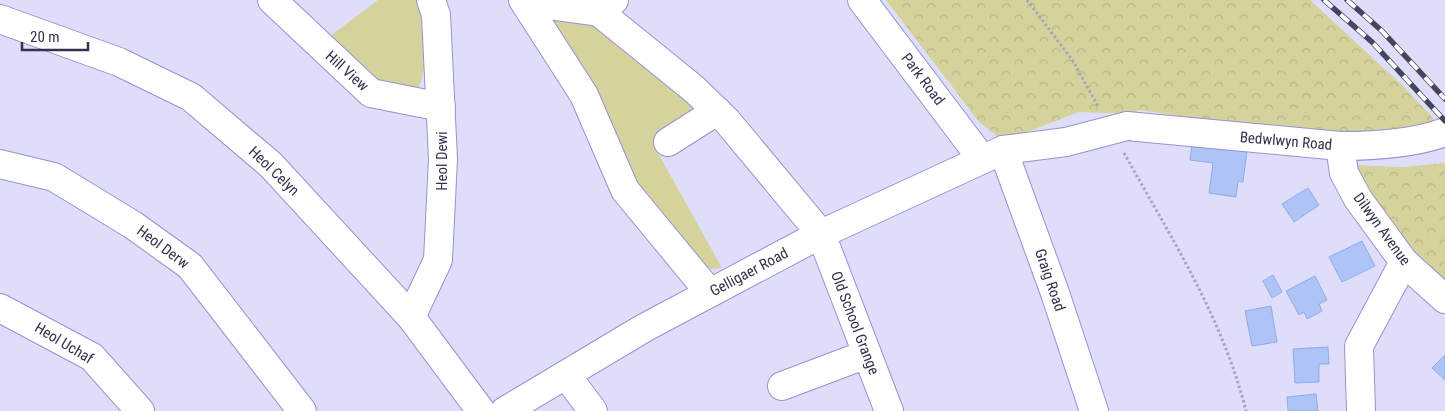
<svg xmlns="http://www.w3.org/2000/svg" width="1445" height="411" viewBox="0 0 1445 411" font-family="'Roboto Condensed',sans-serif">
<defs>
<pattern id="forest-crowns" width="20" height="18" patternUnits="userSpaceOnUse" patternTransform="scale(1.25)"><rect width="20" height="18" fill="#d5d39b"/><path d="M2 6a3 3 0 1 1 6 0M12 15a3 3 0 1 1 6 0" fill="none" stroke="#b7b687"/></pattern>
</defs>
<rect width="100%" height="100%" fill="#dfdefa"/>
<g fill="#d5d39b">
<path d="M378,0H418C425,27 430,65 417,91L382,93L321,43Z"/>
<path d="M528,0H575L702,105L697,119L653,144L722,268L711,269L698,262L648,211Z"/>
</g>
<g fill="url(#forest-crowns)">
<path d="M886,0H1310L1402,85L1434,119L1431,122L1397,132L1300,134L1140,110L1130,114L1079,112L1004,141L980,123Z"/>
<path d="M1445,163V284L1405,243L1351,165L1403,167Z"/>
</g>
<g fill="#aec4f7" stroke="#91abe9">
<path d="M1192,144L1247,151L1243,182L1238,181L1236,197L1209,193L1213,163L1190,160Z"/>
<path d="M1308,188L1319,205L1294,222L1282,204Z"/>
<path d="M1362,241L1375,266L1342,282L1329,257Z"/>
<path d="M1273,275L1282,292L1272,298L1263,281Z"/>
<path d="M1315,276L1327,300L1319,304L1322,311L1307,319L1304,312L1299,315L1286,291Z"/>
<path d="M1271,306L1277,342L1252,346L1245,311Z"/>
<path d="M1328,347L1329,364H1319V382L1295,383L1293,349Z"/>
<path d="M1445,355V380L1432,368Z"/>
<path d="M1316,394L1318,411H1288L1287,397Z"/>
</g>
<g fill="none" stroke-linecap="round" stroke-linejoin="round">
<defs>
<g id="minor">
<path d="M272,0L371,93L441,107"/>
<path d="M523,0L584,95L625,190L710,293"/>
<path d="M614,0L599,12L694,89L727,121L821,234L889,411"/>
<path d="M862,0L982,159"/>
<path d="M525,2L599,12L586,1"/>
<path d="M0,19L119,62L191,97L271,165L411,317L481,411"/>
<path d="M1127,126L1340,146C1375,146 1413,144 1445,132"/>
<path d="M668,142L717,111"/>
<path d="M1340,146L1344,173L1358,199L1404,262L1445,299"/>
<path d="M1003,150L1055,293L1094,411"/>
<path d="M0,164L54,177L133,225L190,266L302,411"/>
<path d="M0,308L92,357L140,411"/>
<path d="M411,317L438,260L443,159L436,15L431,0"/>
<path d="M566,375L593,411"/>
<path d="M782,386L867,354"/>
<path d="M505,411L644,328L821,234L1003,150L1066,142"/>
<path d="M1361,411L1359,346L1404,262"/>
</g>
</defs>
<use href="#minor" stroke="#9692d3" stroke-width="30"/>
<g stroke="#a5a4c0" stroke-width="3" stroke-dasharray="2.5 2.5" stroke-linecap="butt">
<path d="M1027,0L1073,61L1099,108"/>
<path d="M1124,153C1170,236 1223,318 1246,411"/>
</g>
<use href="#minor" stroke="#fff" stroke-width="28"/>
<defs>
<g id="rail">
<path d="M1324,0L1372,42L1445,121"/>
<path d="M1347,0L1382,31L1445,99"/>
</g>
</defs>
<use href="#rail" stroke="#464560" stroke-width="5.5"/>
<use href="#rail" stroke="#fff" stroke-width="4" stroke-dasharray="11" stroke-linecap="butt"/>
<defs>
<path id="minor-bridge" d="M1066,142L1127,126"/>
</defs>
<use href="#minor-bridge" stroke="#9692d3" stroke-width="30" stroke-linecap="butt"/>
<use href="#minor-bridge" stroke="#fff" stroke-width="28"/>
</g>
<g text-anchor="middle" stroke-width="4" stroke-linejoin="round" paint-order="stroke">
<g font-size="15" fill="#33324d" stroke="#fff">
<text transform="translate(347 71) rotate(42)" y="5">Hill View</text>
<text transform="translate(923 79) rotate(53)" y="5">Park Road</text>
<text transform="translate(1286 141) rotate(5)" y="5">Bedwlwyn Road</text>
<text transform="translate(442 161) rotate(-90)" y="5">Heol Dewi</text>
<text transform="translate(274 171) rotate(44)" y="5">Heol Celyn</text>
<text transform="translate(1382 229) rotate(54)" y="5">Dilwyn Avenue</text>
<text transform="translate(163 247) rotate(37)" y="5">Heol Derw</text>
<text transform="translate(749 272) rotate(-28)" y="5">Gelligaer Road</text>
<text transform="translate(1050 280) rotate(71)" y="5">Graig Road</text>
<text transform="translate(855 323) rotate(69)" y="5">Old School Grange</text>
<text transform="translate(64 343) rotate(31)" y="5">Heol Uchaf</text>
</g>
</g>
<path d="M22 42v8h66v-8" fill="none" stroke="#33324d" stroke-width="2.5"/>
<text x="30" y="42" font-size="15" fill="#33324d" stroke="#ffffff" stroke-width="4" paint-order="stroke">20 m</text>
</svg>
